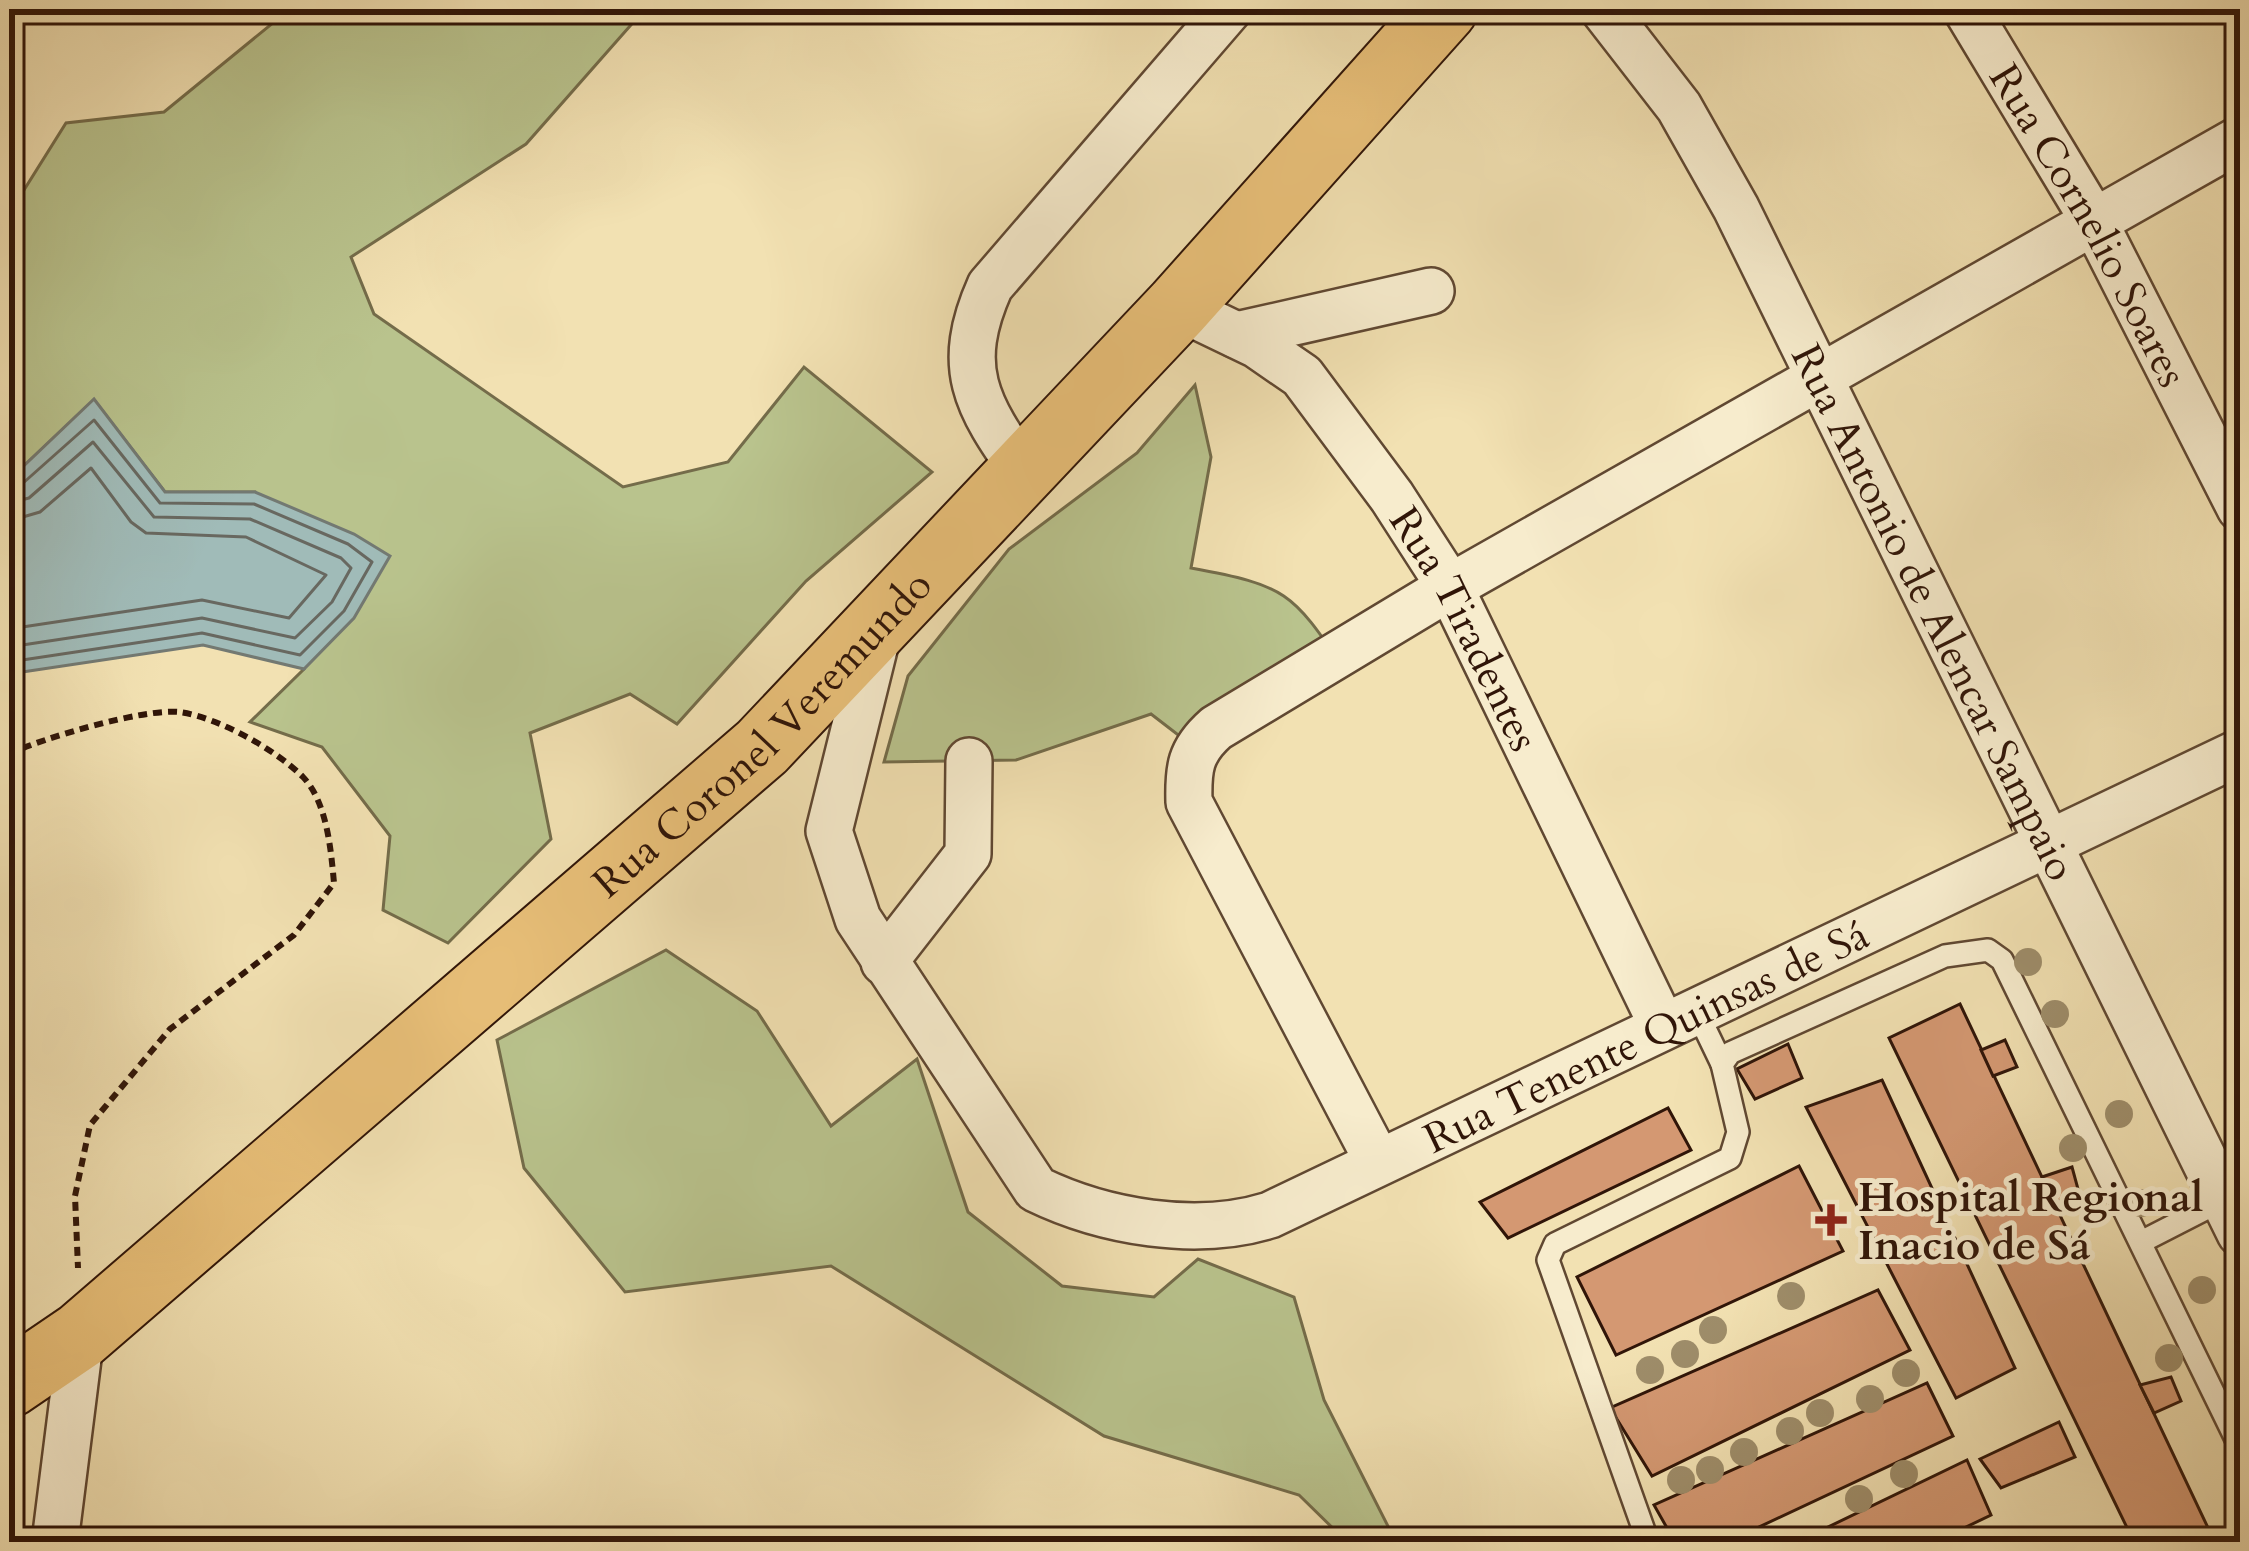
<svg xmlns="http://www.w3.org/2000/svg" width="2249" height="1551" viewBox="0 0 2249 1551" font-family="Cardo,serif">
<rect width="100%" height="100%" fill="#f2e1b2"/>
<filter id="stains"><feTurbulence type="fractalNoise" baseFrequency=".00167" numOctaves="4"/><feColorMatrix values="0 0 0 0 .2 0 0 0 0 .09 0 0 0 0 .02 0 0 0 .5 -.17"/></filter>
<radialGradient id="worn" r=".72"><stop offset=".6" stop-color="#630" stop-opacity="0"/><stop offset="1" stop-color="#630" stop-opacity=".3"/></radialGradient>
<g fill="#b9c38d" stroke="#746c4a" stroke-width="3">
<path d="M290,9H645L526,144L351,257L374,314L623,487L728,462L804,367L932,472L806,581L677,724L630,694L530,733L551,839L448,943L383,910L390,836L322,747L250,722L304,669L255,492H165L94,400L9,480V214L66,123L164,112Z"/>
<path d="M1195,385L1211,457L1191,568C1290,586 1292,593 1348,674L1199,751L1151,714L1016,760L884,762L908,676L1009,549L1137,453Z"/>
<path d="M666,950L757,1011L831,1126L917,1059L968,1212L1062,1286L1154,1297L1198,1259L1294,1297L1324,1400L1396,1542H1347L1299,1495L1104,1436L831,1266L625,1292L524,1168L497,1040Z"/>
</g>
<path fill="#a0bbb8" stroke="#737972" stroke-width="3" d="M94,399L165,492H255L354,534L390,556L354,618L304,669L203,645L9,674V480Z"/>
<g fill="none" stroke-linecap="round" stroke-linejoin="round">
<g stroke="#686860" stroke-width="3">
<path d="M9,488L22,484L94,420L160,503L254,504L348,544L372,562L344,611L300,655L202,633L9,662"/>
<path d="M9,503L29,498L93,442L154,517L250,519L341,558L351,568L332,602L295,638L202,618L9,647"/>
<path d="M9,521L40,512L91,468L131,522L146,533L246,537L326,575L289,618L202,600L9,629"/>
</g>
</g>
<g fill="#d49872" stroke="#301508" stroke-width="3">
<path d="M1960,1004L2210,1532L2192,1542H2134L1889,1038Z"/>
<path d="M2005,1040L2017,1067L1993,1076L1981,1050Z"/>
<path d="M1788,1044L1802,1078L1755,1099L1737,1069Z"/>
<path d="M1882,1080L2015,1368L1956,1398L1806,1107Z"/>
<path d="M1668,1108L1691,1150L1508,1238L1480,1202Z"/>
<path d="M1799,1166L1843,1251L1616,1355L1577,1277Z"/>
<path d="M2072,1167L2078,1189L2055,1204L2042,1177Z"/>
<path d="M1878,1290L1910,1350L1652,1476L1610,1408Z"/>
<path d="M2171,1377L2181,1401L2154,1413L2140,1385Z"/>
<path d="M1927,1383L1953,1436L1727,1542H1675L1654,1505Z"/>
<path d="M2059,1422L2075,1457L2001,1488L1980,1459Z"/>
<path d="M1967,1460L1991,1515L1935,1542H1797Z"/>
</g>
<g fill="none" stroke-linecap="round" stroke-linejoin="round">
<defs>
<g id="service">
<path d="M1696,1010L1722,1064"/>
<path d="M2141,1242L2223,1200"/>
<path d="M1648,1542L1548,1260L1555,1244L1730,1158L1738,1132L1722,1064L1730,1053L1945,956L1988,950L2002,960L2236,1439"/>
</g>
<g id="minor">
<path id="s1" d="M1603,9L1679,107L1736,208L2240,1233"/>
<path id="s2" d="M1966,9L2095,223L2240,508"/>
<path id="s3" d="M1178,307L1257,345L1302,376L1392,497L1450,587L1662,1025"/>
<path d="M1237,335L1431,291"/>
<path d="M1024,472C976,405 954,367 990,286L1229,9"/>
<path id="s4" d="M879,629L829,831L858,919L1036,1189C1104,1222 1196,1238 1270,1215L2240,752"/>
<path d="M884,962L968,854L969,761"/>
<path d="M1377,1160L1189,802C1188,768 1190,751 1216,728L1450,587L2240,139"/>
<path d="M55,1542L81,1335"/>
</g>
<g id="trunk">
<path id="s5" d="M9,1384L81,1335L762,747L1178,307L1444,9"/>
</g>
</defs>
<use href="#service" stroke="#604832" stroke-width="26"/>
<use href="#minor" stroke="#604832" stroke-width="50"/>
<use href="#trunk" stroke="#301508" stroke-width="70"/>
<path stroke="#301508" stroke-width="6" stroke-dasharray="9 6" stroke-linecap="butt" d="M9,754C43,738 144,708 180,712C219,718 275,749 303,777C327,802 331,850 334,883L294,935L170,1029L90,1125L75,1196L78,1268"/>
<use href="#service" stroke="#f7eccd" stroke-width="21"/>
<use href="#minor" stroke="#f7eccd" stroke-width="45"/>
<use href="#trunk" stroke="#e9c079" stroke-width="66"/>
</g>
<g fill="#9e8d6a">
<circle cx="2028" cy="962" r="14"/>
<circle cx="2055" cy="1014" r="14"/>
<circle cx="2119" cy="1114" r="14"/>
<circle cx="2073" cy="1148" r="14"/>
<circle cx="2141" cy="1203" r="14"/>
<circle cx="2202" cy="1290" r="14"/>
<circle cx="1791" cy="1296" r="14"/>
<circle cx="1713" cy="1330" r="14"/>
<circle cx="1685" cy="1354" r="14"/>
<circle cx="2169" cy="1358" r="14"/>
<circle cx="1650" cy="1370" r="14"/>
<circle cx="1906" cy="1373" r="14"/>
<circle cx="1870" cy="1399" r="14"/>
<circle cx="1820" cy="1413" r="14"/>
<circle cx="1790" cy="1431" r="14"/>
<circle cx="1744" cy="1452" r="14"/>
<circle cx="1710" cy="1470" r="14"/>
<circle cx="1904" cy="1474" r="14"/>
<circle cx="1681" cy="1480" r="14"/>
<circle cx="1859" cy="1499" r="14"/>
</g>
<path fill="#8f2418" stroke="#f7eccd" stroke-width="4.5" d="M1825 1202h12v12h12v12h-12v12h-12v-12h-12v-12h12z"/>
<g text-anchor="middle" stroke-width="10" stroke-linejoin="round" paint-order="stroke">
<g font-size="42" fill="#301508" stroke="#f7eccd">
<text dy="15" stroke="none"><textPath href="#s2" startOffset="249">Rua Cornelio Soares</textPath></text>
<text dy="15" stroke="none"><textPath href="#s1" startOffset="690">Rua Antonio de Alencar Sampaio</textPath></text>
<text dy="15" stroke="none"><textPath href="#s3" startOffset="444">Rua Tiradentes</textPath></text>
<text dy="15" stroke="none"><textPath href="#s5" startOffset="996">Rua Coronel Veremundo</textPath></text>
<text dy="15" stroke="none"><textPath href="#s4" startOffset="1281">Rua Tenente Quinsas de Sá</textPath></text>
</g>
<g font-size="42" font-weight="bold" fill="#301508" stroke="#f7eccd" text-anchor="start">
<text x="1858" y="1211">Hospital Regional<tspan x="1858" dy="48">Inacio de Sá</tspan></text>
</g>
</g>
<rect width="2249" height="1551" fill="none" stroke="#f2e1b2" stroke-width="48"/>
<rect x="12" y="12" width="2225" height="1527" fill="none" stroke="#301508" stroke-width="6"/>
<rect x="24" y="24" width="2201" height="1503" fill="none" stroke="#301508" stroke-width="3"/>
<rect width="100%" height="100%" filter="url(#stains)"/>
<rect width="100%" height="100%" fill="url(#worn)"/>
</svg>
